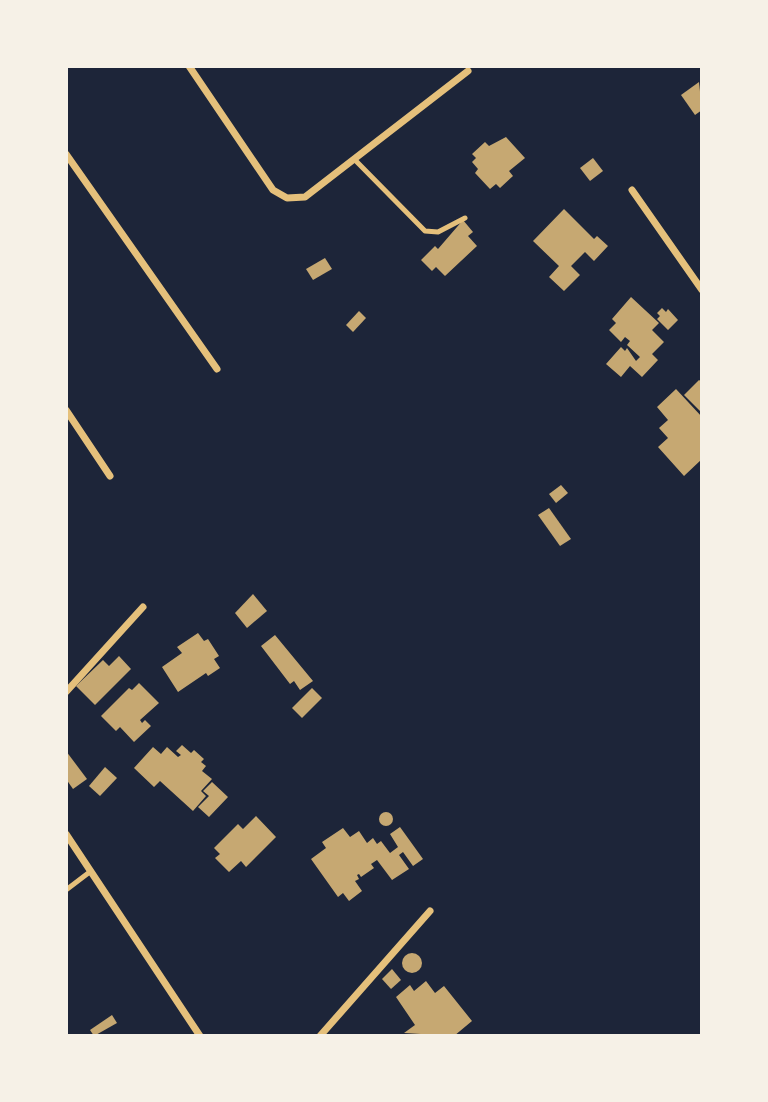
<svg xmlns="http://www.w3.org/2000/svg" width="768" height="1102" viewBox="0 0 768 1102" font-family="Poppins,sans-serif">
<rect width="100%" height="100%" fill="#14213d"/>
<rect fill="#1d2539" x="67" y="67" width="634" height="968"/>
<g fill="#c6a872">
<path d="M699,82L702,110L695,115L681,95Z"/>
<path d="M506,137L525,158L509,171L513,176L500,188L496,184L490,189L475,173L478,169L472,162L476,158L472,154L485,142L489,146Z"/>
<path d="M593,158L603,171L590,181L580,168Z"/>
<path d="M564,209L594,239L597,236L608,246L594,261L585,252L571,266L580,275L564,291L549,277L559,266L533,241Z"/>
<path d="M463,220L473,232L468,236L477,246L445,276L436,267L432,271L421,260L435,246L438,249Z"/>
<path d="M325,258L332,269L313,280L306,269Z"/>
<path d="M631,297L659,323L652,330L664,342L652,354L658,360L642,377L630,366L621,377L606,364L621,347L625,351L627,348L636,361L640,357L627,345L630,341L625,337L621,342L609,330L616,323L612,319Z"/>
<path d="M662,308L666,312L668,309L678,320L668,330L657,319L660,316L657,313Z"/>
<path d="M359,311L366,318L353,332L346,325Z"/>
<path d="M699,380L702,382V413L684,395Z"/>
<path d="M676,389L702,417V459L684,476L658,447L668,438L659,428L668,420L657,407Z"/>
<path d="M561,485L568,493L556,503L549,494Z"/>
<path d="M549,508L571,539L560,546L538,515Z"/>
<path d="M253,594L267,611L247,628L235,613Z"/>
<path d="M198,633L204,641L208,639L219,656L214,659L220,668L208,676L206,673L178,692L162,667L182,653L177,647Z"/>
<path d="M275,635L313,681L300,690L294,681L290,684L261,646Z"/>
<path d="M119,656L131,669L95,705L76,686L103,660L109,666Z"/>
<path d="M139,683L159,703L140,720L142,723L145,720L151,726L134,742L120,727L116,731L101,716L129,688L132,690Z"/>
<path d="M312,688L322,698L302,718L292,708Z"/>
<path d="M182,745L191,753L194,750L204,759L201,762L206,766L202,771L212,779L201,791L206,796L193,811L160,781L154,787L134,768L153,747L161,754L167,747L178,757L181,755L176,751Z"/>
<path d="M66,751L87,779L73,789L66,779Z"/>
<path d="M105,767L117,778L100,796L89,786Z"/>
<path d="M212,782L228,797L209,817L198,807L209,796L203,791Z"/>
<circle cx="386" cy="819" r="7"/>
<path d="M256,816L276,837L246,867L241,861L229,872L215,858L220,854L214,848L238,824L243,829Z"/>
<path d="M400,827L423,859L413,866L403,852L399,855L409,869L392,880L377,860L371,864L374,868L361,877L359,874L357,875L359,879L355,881L362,891L349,901L343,893L338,897L311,859L326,848L322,842L343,828L350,837L359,831L367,843L373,838L377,844L381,841L390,853L398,847L390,834Z"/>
<circle cx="412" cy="963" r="10"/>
<path d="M392,969L401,980L391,989L382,979Z"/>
<path d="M426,981L435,993L444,986L472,1021L454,1036L404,1033L415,1025L396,997L410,985L414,991Z"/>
<path d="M112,1015L117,1023L94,1036L90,1030Z"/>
</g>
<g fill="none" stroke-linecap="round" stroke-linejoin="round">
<g stroke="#e5c07b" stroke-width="5">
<path d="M356,161L425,231L438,232L465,218"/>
<path d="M66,890L91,871"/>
</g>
<g stroke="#e5c07b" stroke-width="7">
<path d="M189,66L273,190L287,198L305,197L468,71"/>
<path d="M66,154L217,369"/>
<path d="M632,190L702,290"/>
<path d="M66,410L110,476"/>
<path d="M66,692L143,607"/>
<path d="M66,834L200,1036"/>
<path d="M320,1036L430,911"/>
</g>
</g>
<rect width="768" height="1102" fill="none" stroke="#f6f1e7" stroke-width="136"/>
</svg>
